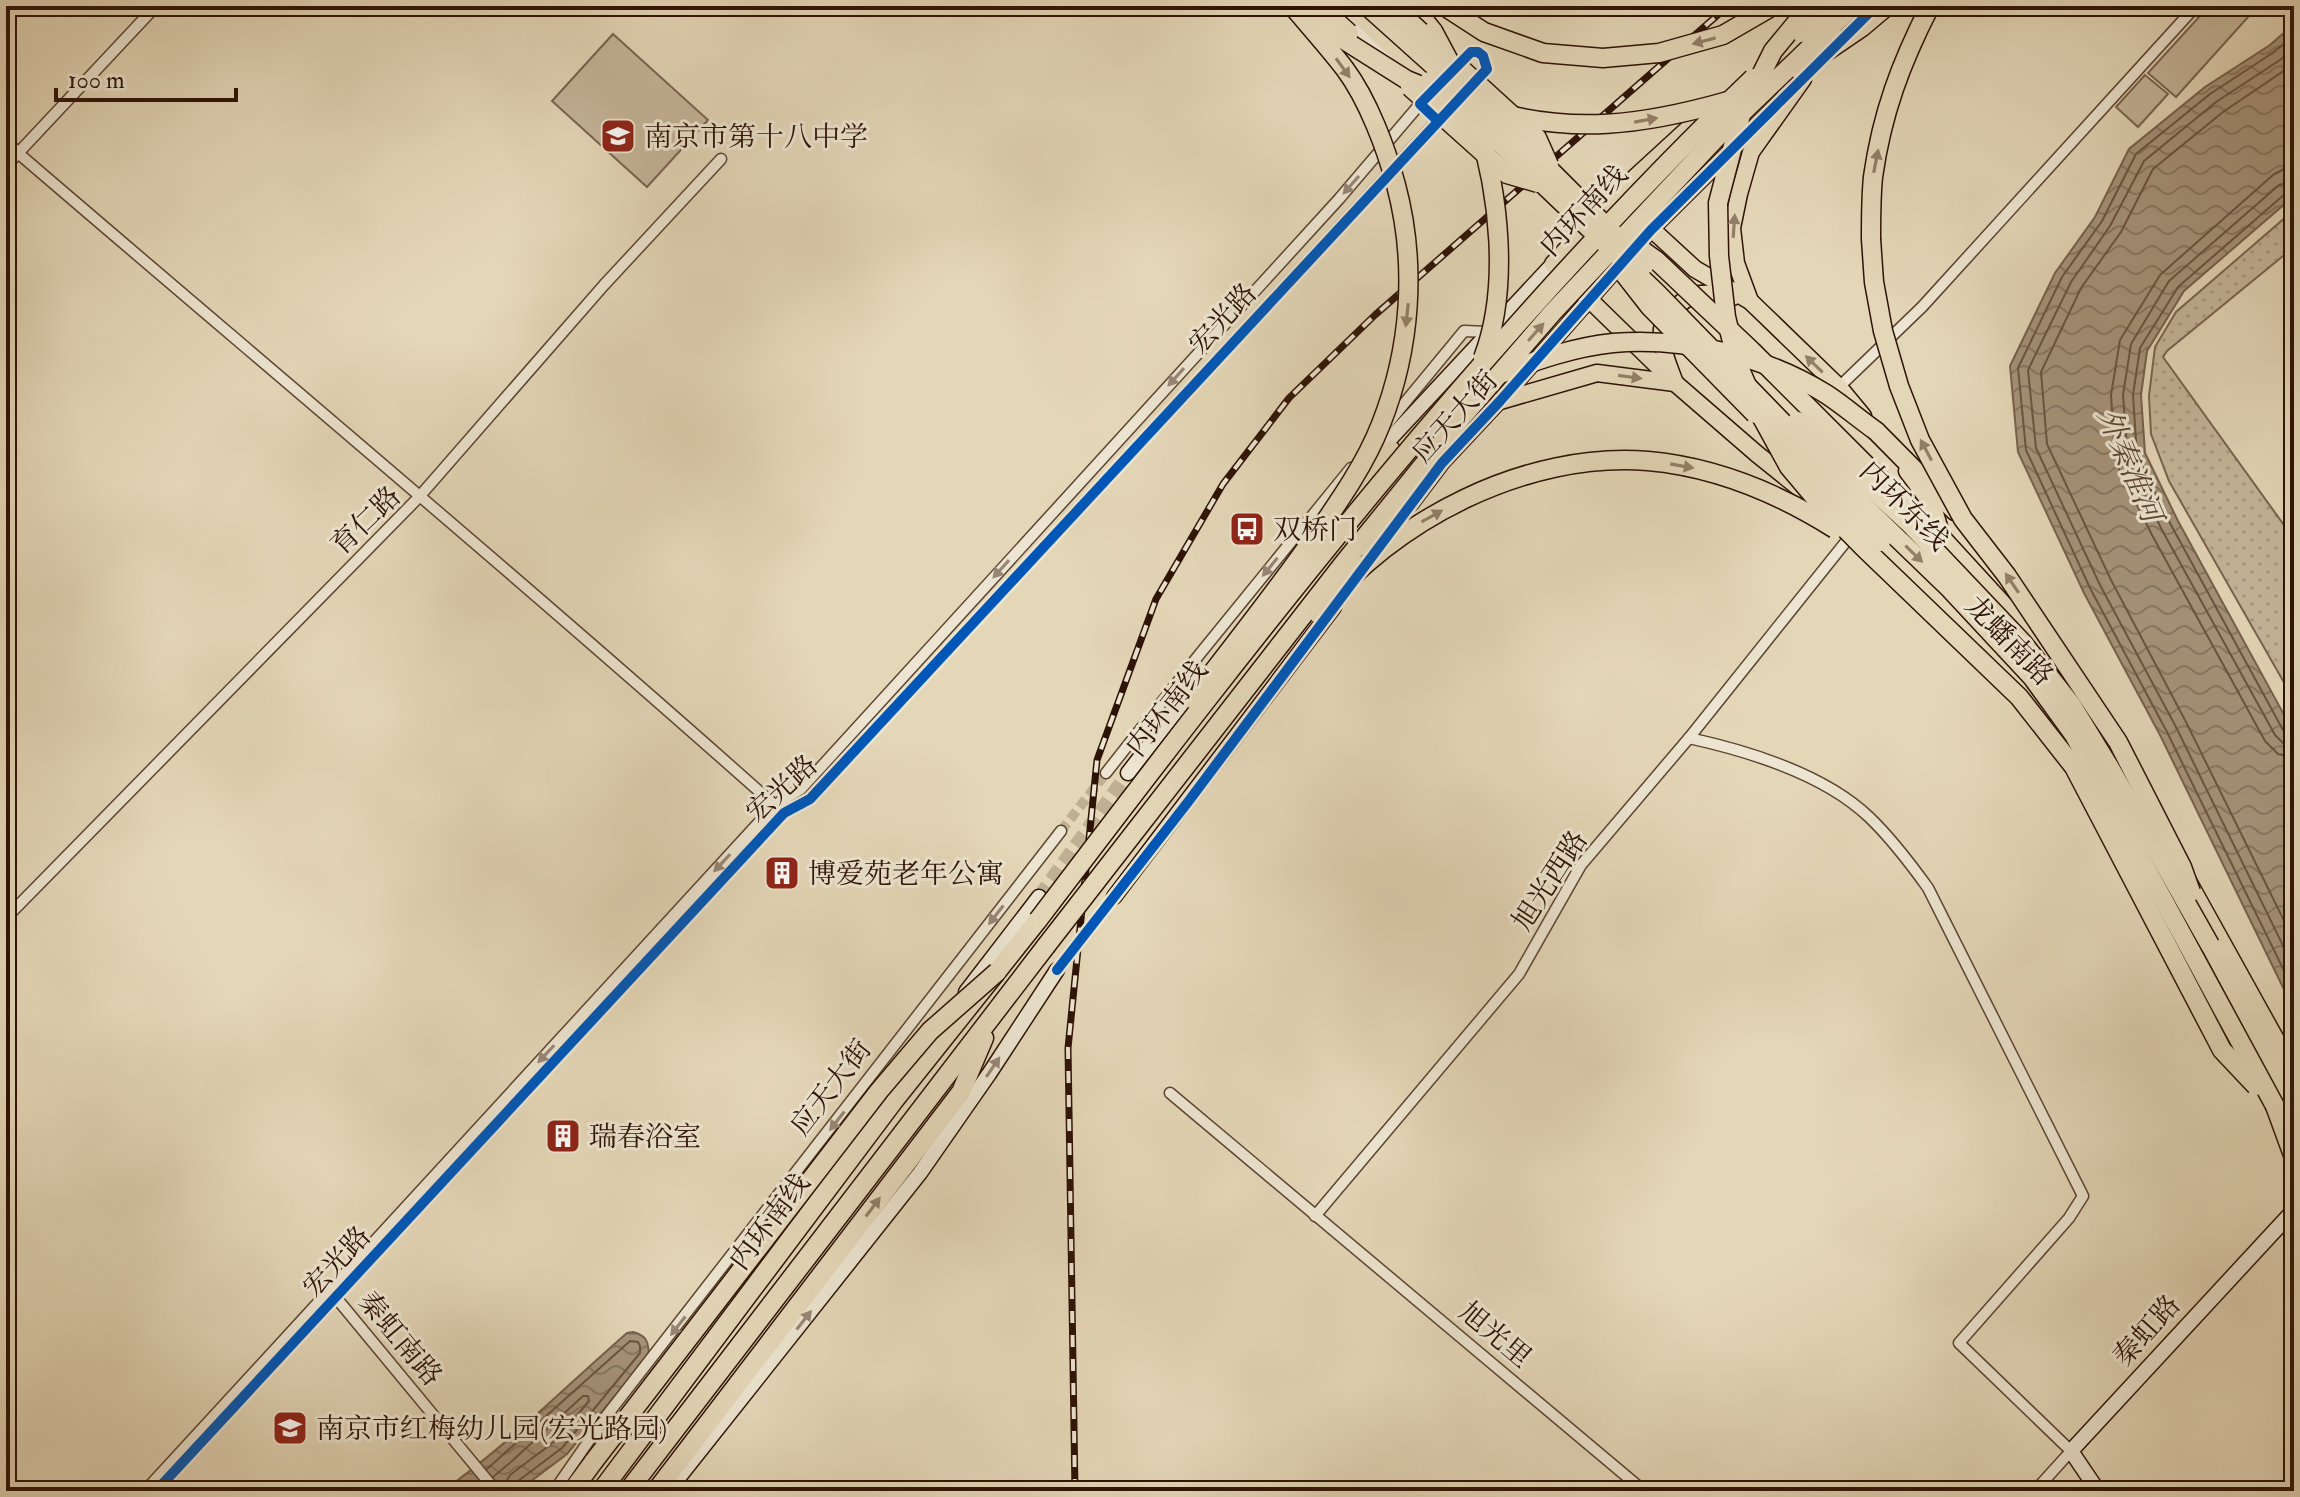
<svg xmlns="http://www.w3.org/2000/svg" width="2300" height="1497" viewBox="0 0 2300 1497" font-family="'IM FELL Double Pica','Noto Serif SC',serif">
<defs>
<pattern id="park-dots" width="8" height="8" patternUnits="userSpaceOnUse" patternTransform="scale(2)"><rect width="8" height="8" fill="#c5b69a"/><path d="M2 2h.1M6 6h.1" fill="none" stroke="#aa9c83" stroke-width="1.8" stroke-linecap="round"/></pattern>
<pattern id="water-waves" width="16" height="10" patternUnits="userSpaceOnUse" patternTransform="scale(2)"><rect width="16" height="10" fill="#a6947b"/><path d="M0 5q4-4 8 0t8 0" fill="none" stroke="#887863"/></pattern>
</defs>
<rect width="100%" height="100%" fill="#e4d7b8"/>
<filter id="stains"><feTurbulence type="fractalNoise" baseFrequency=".0025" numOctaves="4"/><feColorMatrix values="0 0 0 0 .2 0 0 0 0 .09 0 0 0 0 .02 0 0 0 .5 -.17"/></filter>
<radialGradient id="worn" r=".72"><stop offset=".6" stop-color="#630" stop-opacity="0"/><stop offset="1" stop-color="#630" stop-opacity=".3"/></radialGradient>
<g fill="#c5b69a" stroke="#796450" stroke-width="2">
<path d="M2209,6H2258L2176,97L2148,73Z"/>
<path d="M613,34L708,120L647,187L552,101Z"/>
<path d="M2145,75L2168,94L2138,127L2116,107Z"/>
</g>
<path fill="url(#park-dots)" stroke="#796450" stroke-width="2" d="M2294,210V247L2167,351L2163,357L2294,539V700L2169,481L2151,434L2149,396L2155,347L2176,312Z"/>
<g fill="url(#water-waves)" stroke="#76604c" stroke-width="2">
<path d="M2294,24V196L2184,291L2147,351L2141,395L2145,453L2178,521L2294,733V1010L2160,735L2084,593L2018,452L2010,366L2055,273L2095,217L2129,149L2205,87L2270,45Z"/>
<path d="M633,1332C647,1336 648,1341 649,1355L567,1454L518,1491H443C509,1444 566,1386 627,1333Z"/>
</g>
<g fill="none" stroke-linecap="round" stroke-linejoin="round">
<g stroke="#6a5440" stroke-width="2">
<path d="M2294,35L2274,52L2210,94L2136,154L2102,221L2062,277L2018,368L2026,450L2091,590L2167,732L2294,991"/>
<path d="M2294,48L2280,60L2216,102L2144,161L2110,226L2071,282L2028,370L2036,448L2100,585L2176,727L2294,968"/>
<path d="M2294,64L2223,112L2153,169L2121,232L2081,288L2041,372L2047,444L2111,580L2186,722L2294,941"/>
<path d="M2294,169H2284L2273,175L2160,275L2120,340L2111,395L2115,456L2117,465L2152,535L2265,741L2278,754L2294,757"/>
<path d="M2294,181L2279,185L2169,281L2131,344L2123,395L2128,460L2162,530L2275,735L2283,743L2294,745"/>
<path d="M2294,191L2286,193L2178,287L2140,348L2133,395L2137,456L2171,525L2283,730L2288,734L2294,735"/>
<path d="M487,1469L630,1341L638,1342L640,1346V1353L562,1448L518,1481L515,1491"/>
<path d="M493,1477L512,1461L583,1396H588L589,1401L555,1441L510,1475L506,1482L504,1491"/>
</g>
<path stroke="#bfb094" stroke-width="10" stroke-dasharray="10 5" stroke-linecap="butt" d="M1061,831L1106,773"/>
<g stroke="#bfb094" stroke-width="14" stroke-dasharray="14 7" stroke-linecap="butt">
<path d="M1039,897L1128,773"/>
<path d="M1057,970L1114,897"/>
</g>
<defs>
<g id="street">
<path d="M1456,67L1471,52H1478L1483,56L1487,69L1474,83"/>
<path d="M6,140L18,153C272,371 529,586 779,809"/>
<path d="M6,166L156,6"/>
<path d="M1839,387L1922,307L2196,6"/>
<path d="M1384,428L1464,331L1488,332"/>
<path d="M1689,738C1748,751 1824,774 1869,817C1891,838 1910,863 1928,888L2083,1196L2069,1218L1959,1343L2071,1451L2035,1491"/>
<path d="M1106,773L1199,655L1351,468"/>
<path d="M6,918L419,497L604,285L721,159"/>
<path d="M1170,1093L1644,1491"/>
<path d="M1315,1216L1519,974L1581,865L1689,738L1852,534"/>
<path d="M333,1294L496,1491"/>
<path d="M145,1491L775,805L801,789L1339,199L1420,104"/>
<path d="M156,1491L784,813L810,799L1443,115"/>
<path d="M554,1491L604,1419L1061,831"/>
</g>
<g id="secondary">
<path d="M1335,6L1394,60"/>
<path d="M1376,454L1553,264"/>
<path d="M1411,504L1442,463L1500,401L1651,230L1781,101"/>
<path d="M1128,773L1194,688"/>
<path d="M1114,897L1334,607"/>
<path d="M966,992L1039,897"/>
<path d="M668,1491L920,1173L989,1074L1057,970"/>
<path d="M2098,1491L2071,1451L2294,1210"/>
</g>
<g id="primary">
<path d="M1714,105L1616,195L1553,264L1675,383L1757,454L1803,491"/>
<path d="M1633,212L1695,269L1750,301L1839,387L1863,416"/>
<path d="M1750,301L1736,263L1732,228L1739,194L1751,152L1803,79"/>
<path d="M1500,401L1597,373L1675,383C1669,366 1660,348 1662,329C1663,323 1668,318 1672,313C1689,289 1707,292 1733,297"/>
<path d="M1907,471L1933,506L1942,537L2030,633L2100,730"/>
<path d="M1938,603C1989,647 2040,698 2073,756"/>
<path d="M2188,881L2294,1072"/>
</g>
<g id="highway">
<path d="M1350,6L1429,81"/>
<path d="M1413,6L1433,31"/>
<path d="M1871,239C1871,218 1871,197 1873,177C1882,113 1901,63 1930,6"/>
<path d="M1876,431L1955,511"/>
<path d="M1882,481L1942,537"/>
<path d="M1345,502L1391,450"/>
<path d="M1881,542L1946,610"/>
<path d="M2210,945L2294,1102"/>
<path d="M2275,1106L2294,1158"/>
<path d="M572,1491L594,1461"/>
<path d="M601,1491L893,1102L1038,920"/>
<path d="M628,1491L1046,946"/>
<path d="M656,1491L961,1092L984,1038"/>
</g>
</defs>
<use href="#street" stroke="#5b4432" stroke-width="13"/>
<use href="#secondary" stroke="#2d1305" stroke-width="17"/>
<use href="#primary" stroke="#2d1305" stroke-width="19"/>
<use href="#highway" stroke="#2d1305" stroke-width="21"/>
<use href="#street" stroke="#ede5d1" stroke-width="10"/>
<use href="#secondary" stroke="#ede5d1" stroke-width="14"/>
<use href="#primary" stroke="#e4d7b8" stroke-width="16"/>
<use href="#highway" stroke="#e4d7b8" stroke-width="18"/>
<defs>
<path id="rail" d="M1075,1491L1068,1048L1097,760L1156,599L1223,484L1289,398L1375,315L1728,6"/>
</defs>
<use href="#rail" stroke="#2d1305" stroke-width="7"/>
<use href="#rail" stroke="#ede5d1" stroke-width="4" stroke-dasharray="12" stroke-linecap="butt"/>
<defs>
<g id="highway-bridge">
<path d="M1319,6L1349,33"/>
<path d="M1367,6L1552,172L1645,265"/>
<path d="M1393,6L1438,48"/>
<path d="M1444,6L1484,32L1543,53L1603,58L1659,53L1723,35L1773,6"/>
<path d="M1810,6L1773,51L1741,115L1718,203L1719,256L1726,317L1737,362L1756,407L1789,467L1816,499L1863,547L2019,697L2074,767L2222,1050L2256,1086"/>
<path d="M1317,23L1407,80L1439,93"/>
<path d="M1433,31L1462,85"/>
<path d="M1801,33L1829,6"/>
<path d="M1457,65L1537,138L1549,165"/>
<path d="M1799,70L1862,27L1887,6"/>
<path d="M1429,81L1505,148L1657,293L1862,504L1950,589L2032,677L2074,735L2275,1106"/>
<path d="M1410,87L1507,174L1538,183"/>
<path d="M1486,109C1571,135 1644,125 1728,101"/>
<path d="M1477,123C1499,193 1510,288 1483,358"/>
<path d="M1871,239L1874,282L1883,331L1899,386L1920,440L1963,519L2007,576L2118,742L2182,867L2191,892"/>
<path d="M1639,248L1656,260L1752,351L1882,481"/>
<path d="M1625,275L1650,307L1755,414"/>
<path d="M1500,374C1537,360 1574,347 1613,343C1685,337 1765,356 1826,394C1843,405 1859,419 1876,431"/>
<path d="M1797,421L1910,524L2023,643L2071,704L2110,768L2210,945"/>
<path d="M1781,441L1881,542"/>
<path d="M1370,550L1413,494"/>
<path d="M1318,614C1392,520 1527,451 1648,461C1716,467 1778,493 1835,529"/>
<path d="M1192,699C1233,646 1274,594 1313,539C1338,503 1365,465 1381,424C1411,348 1417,264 1396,185C1386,148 1368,100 1345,69C1329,48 1311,28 1294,8"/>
<path d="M1038,920C1261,626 1487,334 1753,78"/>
<path d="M1046,946L1343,564L1463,416L1553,312L1719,135L1853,6"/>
<path d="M594,1461L879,1091L930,1031L997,972"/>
</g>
</defs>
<use href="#highway-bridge" stroke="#2d1305" stroke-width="21" stroke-linecap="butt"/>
<use href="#highway-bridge" stroke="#e4d7b8" stroke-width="18"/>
<defs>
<g id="cycleway">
<path d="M1057,970L1188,802L1442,463L1500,401L1651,230L1876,6"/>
<path d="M156,1491L784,813L810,799L1487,69L1483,56L1478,52H1471L1420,104L1438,121"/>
</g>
</defs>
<use href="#cycleway" stroke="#ede5d1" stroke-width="15"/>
<use href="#cycleway" stroke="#0057b8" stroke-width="10"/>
</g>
<defs><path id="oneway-solid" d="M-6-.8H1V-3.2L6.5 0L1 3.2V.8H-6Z" transform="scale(2)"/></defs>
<g fill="#927f67">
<use href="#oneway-solid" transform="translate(1704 41) rotate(165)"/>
<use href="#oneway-solid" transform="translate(1343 68) rotate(54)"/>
<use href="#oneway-solid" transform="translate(1646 120) rotate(-10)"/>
<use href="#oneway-solid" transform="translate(1876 161) rotate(-79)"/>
<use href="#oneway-solid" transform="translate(1734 226) rotate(-86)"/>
<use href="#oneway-solid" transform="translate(1407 315) rotate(96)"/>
<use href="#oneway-solid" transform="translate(1536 332) rotate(-49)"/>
<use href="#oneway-solid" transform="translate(1814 364) rotate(-136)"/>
<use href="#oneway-solid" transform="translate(1630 377) rotate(8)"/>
<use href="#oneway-solid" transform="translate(1926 450) rotate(-118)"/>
<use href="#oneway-solid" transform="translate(1682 466) rotate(10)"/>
<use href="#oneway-solid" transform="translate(1432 516) rotate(-29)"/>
<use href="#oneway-solid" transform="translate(1914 554) rotate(44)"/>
<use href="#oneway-solid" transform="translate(2012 583) rotate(-124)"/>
<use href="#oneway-solid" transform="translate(873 1207) rotate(-53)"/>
</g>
<g fill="#978675">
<use href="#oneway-solid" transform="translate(1351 185) rotate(131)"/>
<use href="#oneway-solid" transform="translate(1176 377) rotate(132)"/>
<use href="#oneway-solid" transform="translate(1270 567) rotate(129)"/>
<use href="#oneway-solid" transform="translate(1001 569) rotate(132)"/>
<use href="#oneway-solid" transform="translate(722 863) rotate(133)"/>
<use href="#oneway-solid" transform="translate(996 915) rotate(128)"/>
<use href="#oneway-solid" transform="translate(546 1054) rotate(133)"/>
<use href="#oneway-solid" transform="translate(993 1067) rotate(-56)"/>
<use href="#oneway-solid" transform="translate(837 1121) rotate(128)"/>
<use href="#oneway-solid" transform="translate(804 1320) rotate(-52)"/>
<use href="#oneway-solid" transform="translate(678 1326) rotate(128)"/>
</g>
<defs>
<symbol id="school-square" viewBox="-11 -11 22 22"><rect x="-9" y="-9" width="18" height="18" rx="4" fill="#8f2418" stroke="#ede5d1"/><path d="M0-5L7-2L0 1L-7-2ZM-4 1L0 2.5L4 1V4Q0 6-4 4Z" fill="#fff"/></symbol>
<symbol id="bus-square" viewBox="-11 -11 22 22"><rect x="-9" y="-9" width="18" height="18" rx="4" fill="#8f2418" stroke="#ede5d1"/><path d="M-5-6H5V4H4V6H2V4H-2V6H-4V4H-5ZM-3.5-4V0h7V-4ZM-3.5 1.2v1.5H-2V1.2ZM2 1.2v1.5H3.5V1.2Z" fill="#fff"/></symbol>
<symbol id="building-square" viewBox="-11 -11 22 22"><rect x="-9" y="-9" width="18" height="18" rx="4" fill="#8f2418" stroke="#ede5d1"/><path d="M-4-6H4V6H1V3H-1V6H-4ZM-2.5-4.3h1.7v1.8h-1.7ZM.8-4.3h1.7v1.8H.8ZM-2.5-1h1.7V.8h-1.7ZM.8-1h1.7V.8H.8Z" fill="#fff"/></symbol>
</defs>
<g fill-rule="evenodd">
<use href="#school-square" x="598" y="116" width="40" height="40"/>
<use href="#bus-square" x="1227" y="509" width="40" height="40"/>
<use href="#building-square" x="762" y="853" width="40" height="40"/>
<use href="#building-square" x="543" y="1116" width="40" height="40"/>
<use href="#school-square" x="270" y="1408" width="40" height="40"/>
</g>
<g text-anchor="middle" stroke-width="6" stroke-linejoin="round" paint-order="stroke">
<g font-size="28" fill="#2d1305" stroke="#ede5d1" text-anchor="start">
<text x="644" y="146">南京市第十八中学</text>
<text x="1273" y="539">双桥门</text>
<text x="808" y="883">博爱苑老年公寓</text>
<text x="589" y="1146">瑞春浴室</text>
<text x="316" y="1438">南京市红梅幼儿园(宏光路园)</text>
</g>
<g font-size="28" fill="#2d1305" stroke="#ede5d1">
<text transform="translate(1583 210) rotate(-47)" y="10">内环南线</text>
<text transform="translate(1222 318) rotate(-47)" y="10">宏光路</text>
<text transform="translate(1454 416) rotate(-48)" y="10">应天大街</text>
<text transform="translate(1905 505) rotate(45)" y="10">内环东线</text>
<text transform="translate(365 520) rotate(-44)" y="10">育仁路</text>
<text transform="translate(2010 640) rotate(46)" y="10">龙蟠南路</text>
<text transform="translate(1166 708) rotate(-52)" y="10">内环南线</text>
<text transform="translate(781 788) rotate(-42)" y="10">宏光路</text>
<text transform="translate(1549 880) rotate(-57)" y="10">旭光西路</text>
<text transform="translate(830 1087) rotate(-52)" y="10">应天大街</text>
<text transform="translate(769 1221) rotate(-53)" y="10">内环南线</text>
<text transform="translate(336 1261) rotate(-47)" y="10">宏光路</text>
<text transform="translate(2146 1330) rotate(-48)" y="10">秦虹路</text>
<text transform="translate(1496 1334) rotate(40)" y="10">旭光里</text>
<text transform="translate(401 1338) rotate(50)" y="10">秦虹南路</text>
</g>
<g font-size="30" font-style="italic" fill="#5d4734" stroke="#ede5d1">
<text transform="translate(2130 465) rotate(67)" y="10">外秦淮河</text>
</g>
</g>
<rect width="2300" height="1497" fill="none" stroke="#e4d7b8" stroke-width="32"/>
<rect x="8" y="8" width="2284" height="1481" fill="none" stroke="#2d1305" stroke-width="4"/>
<rect x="16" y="16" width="2268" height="1465" fill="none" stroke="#2d1305" stroke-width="2"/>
<path d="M56 88v12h180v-12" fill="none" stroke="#2d1305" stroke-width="4"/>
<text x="68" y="88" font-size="24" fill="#2d1305" stroke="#ede5d1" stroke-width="6" paint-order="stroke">100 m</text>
<rect width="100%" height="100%" filter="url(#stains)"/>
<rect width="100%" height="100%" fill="url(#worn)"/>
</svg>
